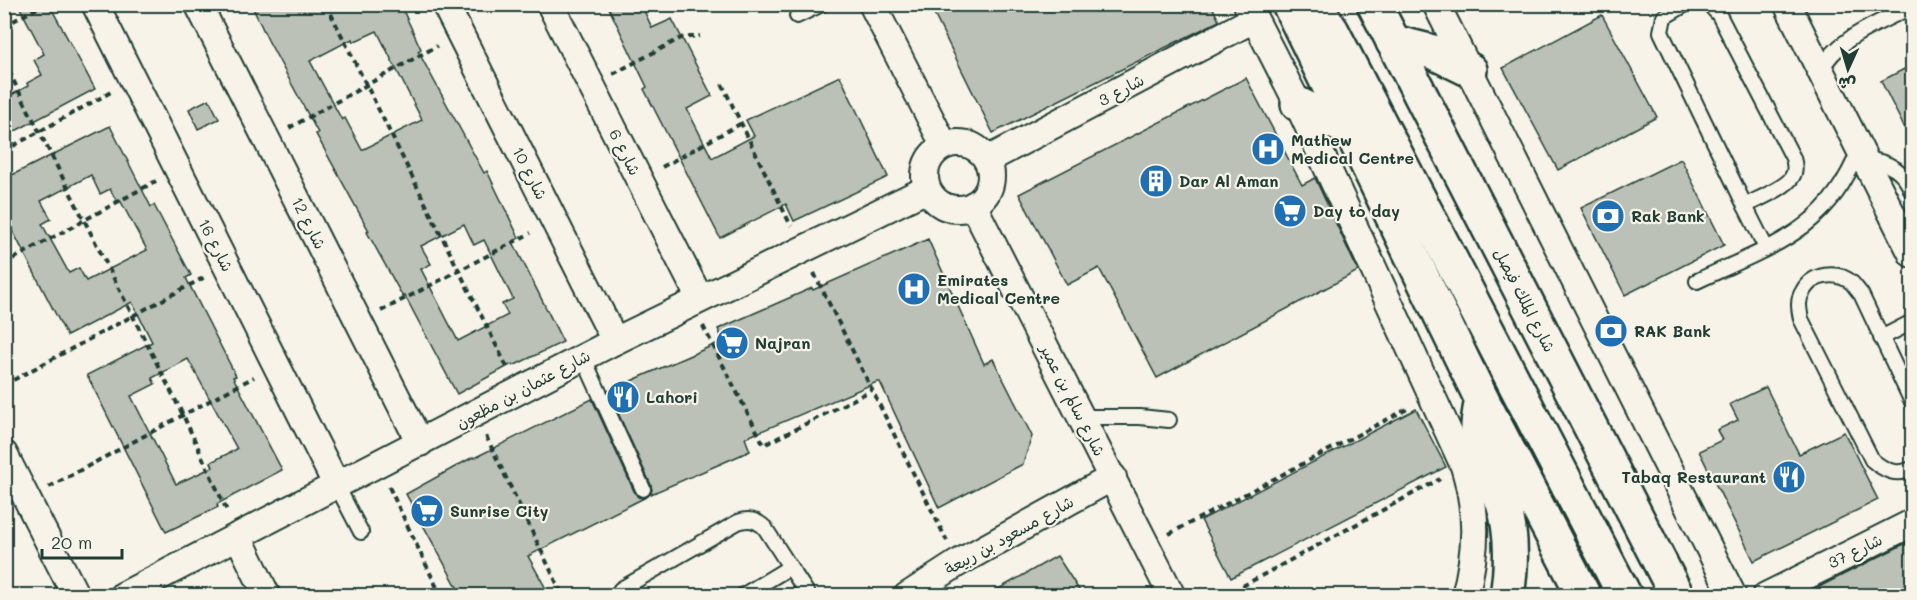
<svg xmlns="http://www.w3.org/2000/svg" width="1917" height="600" viewBox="0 0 1917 600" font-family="Mali,'Playpen Sans Arabic',sans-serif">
<rect width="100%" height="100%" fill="#f7f3e8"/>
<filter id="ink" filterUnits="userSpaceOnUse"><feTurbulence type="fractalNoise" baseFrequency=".0167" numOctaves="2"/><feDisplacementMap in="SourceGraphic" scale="12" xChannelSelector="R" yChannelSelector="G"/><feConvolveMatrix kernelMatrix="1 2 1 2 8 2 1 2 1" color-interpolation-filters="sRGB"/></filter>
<g filter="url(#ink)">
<g fill="#bbc1b6" stroke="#1f3d34" stroke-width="1.5" fill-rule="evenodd">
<path d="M18,4H49L95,89L4,137V99L28,86L27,83L42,75L34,60L44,54Z"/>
<path d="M251,4H400L421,49L418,51L484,173L487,171L519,238L513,242L563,342L513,366L512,364L457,394L405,296L403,297L367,232L369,231L316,134L318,133L268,40ZM377,31L422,120L362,150L345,118L342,120L310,61L352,39L353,42ZM464,224L474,245L484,240L513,299L502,304L508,315L458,341L421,269L431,264L421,246Z"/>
<path d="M607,4H641L652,28L672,19L712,96L687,109L712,158L754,136L746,120L840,76L888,177L794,221L786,204L720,238L644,89L647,87Z"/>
<path d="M929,4H1211L1219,21L993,133Z"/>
<path d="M1602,15L1657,117L1558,170L1503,68Z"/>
<path d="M1912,65V143L1881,81Z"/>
<path d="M1246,78L1302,185L1315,178L1358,271L1157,378L1099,268L1067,285L1019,194Z"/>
<path d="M209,99L219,119L198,129L189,109Z"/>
<path d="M110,126L151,207L154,205L191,275L186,278L236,376L233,377L282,470L217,504L218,507L166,532L87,375L152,342L132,302L67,336L4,214V179ZM91,175L100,194L110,189L117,202L120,200L147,250L86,281L79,268L69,273L42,224L51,219L41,201ZM188,359L237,449L211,462L213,467L176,484L131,396L155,384L152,378Z"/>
<path d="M1681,159L1724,245L1625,295L1581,208Z"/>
<path d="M928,239L984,364L993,359L1032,436L1023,464L939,508L880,382H877L745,438L750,451L649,495L652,490L651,485L608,391L723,341L718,329L812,288L813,290Z"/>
<path d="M1766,387L1799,454L1844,432L1878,500L1754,561L1699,451L1722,440L1717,430L1738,420L1730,404Z"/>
<path d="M592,399L635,493L638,497L644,498L528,556L550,596H462L406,494L473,457L474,458Z"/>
<path d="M1416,409L1446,467L1231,578L1201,520Z"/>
<path d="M1912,540V596H1801Z"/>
<path d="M1057,556L1083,596H986Z"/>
</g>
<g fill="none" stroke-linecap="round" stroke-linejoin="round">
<defs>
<g id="service">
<path d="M1686,4L1664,17L1661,32L1745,206C1757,199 1786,188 1792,177C1796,171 1795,165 1793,158L1719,15L1709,4"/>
<path d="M797,16L822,4"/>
<path d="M1820,72C1837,37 1878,24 1910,7"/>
<path d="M1864,159C1886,161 1905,170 1912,192"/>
<path d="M1745,206L1766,248"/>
<path d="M1697,281C1771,246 1827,232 1859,150"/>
<path d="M1881,338L1912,322"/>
<path d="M583,357L643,489"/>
<path d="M1912,402L1861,294C1858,291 1855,286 1852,283C1837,270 1812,274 1803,291C1797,300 1799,309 1801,319L1872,460C1885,471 1896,476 1912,469"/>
<path d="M1083,417H1140L1169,420"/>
<path d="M337,486L361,532"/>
<path d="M790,567L809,596"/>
<path d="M616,596L621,589L738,522C749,518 757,520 765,528L790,567L742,596"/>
</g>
<g id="minor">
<path d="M95,4L337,486"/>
<path d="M198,4L420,443"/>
<path d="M445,4L615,341"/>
<path d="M550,4L700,299"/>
<path d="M872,4L944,145"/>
<path d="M1247,4L1298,104L1464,466C1478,512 1477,549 1465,596"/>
<path d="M1436,4L1733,596"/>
<path d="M1787,4L1912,254"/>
<circle cx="958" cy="176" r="33"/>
<path d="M987,160L1254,19"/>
<path d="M973,205L1172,596"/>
<path d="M4,454L76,596"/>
<path d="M238,536L267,596"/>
<path d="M122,596L615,341L927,189"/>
<path d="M907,596L958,563L1113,477"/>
<path d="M1766,596L1912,523"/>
</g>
<g id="primary">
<path d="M1289,4L1482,400L1584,596"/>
<path d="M1314,4L1332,31L1625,596"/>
<path d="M1374,4L1677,596"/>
<path d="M1393,42L1433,52L1470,70"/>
<path d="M1298,104L1350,130"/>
<path d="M1482,400C1470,451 1486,456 1502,500C1513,531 1512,564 1507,596"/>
</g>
</defs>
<use href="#service" stroke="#1f3d34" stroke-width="18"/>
<use href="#minor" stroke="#1f3d34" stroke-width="30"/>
<use href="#primary" stroke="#1f3d34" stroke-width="38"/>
<g stroke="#1f3d34" stroke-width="4" stroke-dasharray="6 4.5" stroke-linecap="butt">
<path d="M326,4L508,369"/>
<path d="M4,26L45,4"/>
<path d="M4,62L183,415L228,513"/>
<path d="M613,74L681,38L700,36"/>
<path d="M722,84L791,226"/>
<path d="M289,128L437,46"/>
<path d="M4,151L111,92"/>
<path d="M662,167L740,124"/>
<path d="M4,264L156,181"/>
<path d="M814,273L947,541"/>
<path d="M381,311L531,233"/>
<path d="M703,326L764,445L872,390"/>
<path d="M4,385L205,277"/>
<path d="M486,436L563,596"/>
<path d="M49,487L254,377"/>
<path d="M389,487L441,596"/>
<path d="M1169,534L1409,408"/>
<path d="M1224,596L1440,479"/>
</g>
<use href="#service" stroke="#f7f3e8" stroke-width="14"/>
<use href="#minor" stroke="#f7f3e8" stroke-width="26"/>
<use href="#primary" stroke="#f7f3e8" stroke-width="33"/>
</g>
</g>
<defs>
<symbol id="hospital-disc" viewBox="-11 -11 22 22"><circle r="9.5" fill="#1f6fb2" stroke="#f7f3e8"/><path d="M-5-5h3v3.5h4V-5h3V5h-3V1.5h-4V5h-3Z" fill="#fff"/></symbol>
<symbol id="building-disc" viewBox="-11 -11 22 22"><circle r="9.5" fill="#1f6fb2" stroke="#f7f3e8"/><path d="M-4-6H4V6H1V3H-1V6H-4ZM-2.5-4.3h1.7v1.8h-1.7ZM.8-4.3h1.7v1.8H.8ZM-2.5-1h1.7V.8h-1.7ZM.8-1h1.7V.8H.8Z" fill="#fff"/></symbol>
<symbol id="supermarket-disc" viewBox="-11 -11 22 22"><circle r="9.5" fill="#1f6fb2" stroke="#f7f3e8"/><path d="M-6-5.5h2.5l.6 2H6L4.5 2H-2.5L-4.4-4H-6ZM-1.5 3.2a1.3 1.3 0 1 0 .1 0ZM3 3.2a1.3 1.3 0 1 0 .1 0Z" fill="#fff"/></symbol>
<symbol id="bank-disc" viewBox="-11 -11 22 22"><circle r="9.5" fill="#1f6fb2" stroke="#f7f3e8"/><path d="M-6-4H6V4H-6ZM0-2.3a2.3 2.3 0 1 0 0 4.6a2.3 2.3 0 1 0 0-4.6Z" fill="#fff"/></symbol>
<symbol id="restaurant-disc" viewBox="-11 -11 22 22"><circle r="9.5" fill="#1f6fb2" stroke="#f7f3e8"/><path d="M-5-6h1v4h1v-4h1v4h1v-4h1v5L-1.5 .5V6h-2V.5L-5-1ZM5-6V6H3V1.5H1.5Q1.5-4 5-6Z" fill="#fff"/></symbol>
</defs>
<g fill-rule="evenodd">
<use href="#hospital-disc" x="1249" y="130" width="38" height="38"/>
<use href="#building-disc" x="1137" y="162" width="38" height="38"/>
<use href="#supermarket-disc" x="1271" y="192" width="38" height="38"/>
<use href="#bank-disc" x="1589" y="197" width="38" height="38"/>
<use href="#hospital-disc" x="895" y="270" width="38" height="38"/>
<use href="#bank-disc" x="1592" y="312" width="38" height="38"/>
<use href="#supermarket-disc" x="713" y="324" width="38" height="38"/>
<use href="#restaurant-disc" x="604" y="378" width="38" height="38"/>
<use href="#restaurant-disc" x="1770" y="458" width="38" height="38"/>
<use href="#supermarket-disc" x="408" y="492" width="38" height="38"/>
</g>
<g text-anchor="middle" stroke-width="4.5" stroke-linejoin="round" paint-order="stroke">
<g font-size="16" fill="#1f3d34" stroke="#f7f3e8">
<text transform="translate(1121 90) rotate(-28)" y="6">شارع 3</text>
<text transform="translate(625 152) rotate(63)" y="6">شارع 6</text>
<text transform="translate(530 173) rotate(63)" y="6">شارع 10</text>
<text transform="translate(309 223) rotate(63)" y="6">شارع 12</text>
<text transform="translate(216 245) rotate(63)" y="6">شارع 16</text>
<text transform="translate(1525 300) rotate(63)" y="6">شارع الملك فيصل</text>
<text transform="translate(523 389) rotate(-28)" y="6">شارع عثمان بن مظعون</text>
<text transform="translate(1073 400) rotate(63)" y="6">شارع سالم بن عمير</text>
<text transform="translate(1009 535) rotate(-29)" y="6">شارع مسعود بن ربيعة</text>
<text transform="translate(1855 551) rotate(-26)" y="6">شارع 37</text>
</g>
<g font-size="16" font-weight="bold" fill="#1f3d34" stroke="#f7f3e8" text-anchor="start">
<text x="1291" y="146">Mathew<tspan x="1291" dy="18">Medical Centre</tspan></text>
<text x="1179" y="187">Dar Al Aman</text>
<text x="1313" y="217">Day to day</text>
<text x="1631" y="222">Rak Bank</text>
<text x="937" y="286">Emirates<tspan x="937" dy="18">Medical Centre</tspan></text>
<text x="1634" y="337">RAK Bank</text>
<text x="755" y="349">Najran</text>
<text x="646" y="403">Lahori</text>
<text x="1766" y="483" text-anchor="end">Tabaq Restaurant</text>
<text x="450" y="517">Sunrise City</text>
</g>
</g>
<rect width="1917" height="600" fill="none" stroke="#f7f3e8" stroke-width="24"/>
<rect x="12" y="12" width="1893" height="576" fill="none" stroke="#1f3d34" stroke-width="2" filter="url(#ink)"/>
<g transform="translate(1848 69) rotate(184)" stroke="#f7f3e8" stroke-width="4.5" paint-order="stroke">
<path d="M0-4.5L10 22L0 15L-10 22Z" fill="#1f3d34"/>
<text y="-9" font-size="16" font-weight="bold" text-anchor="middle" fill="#1f3d34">ش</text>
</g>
<path d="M42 549v9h80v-9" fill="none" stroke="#1f3d34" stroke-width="3"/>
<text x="51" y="549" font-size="18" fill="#1f3d34" stroke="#f7f3e8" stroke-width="4.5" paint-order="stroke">20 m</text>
</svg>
